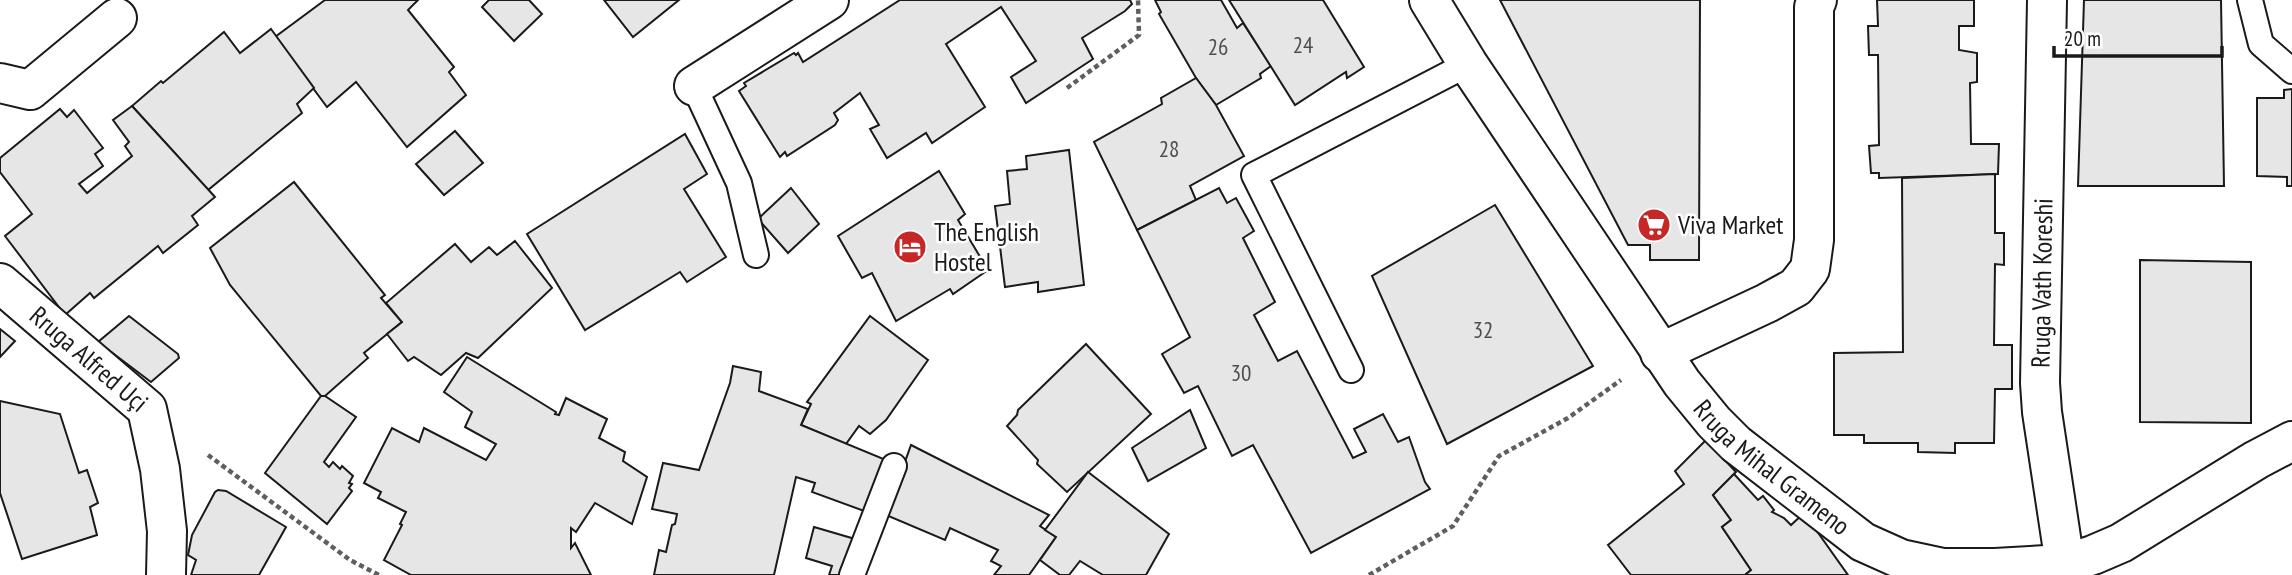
<svg xmlns="http://www.w3.org/2000/svg" width="2292" height="575" viewBox="0 0 2292 575" font-family="'PT Sans Narrow',sans-serif">
<rect width="100%" height="100%" fill="#fff"/>
<g fill="#e6e6e6" stroke="#1a1a1a" stroke-width="2">
<path d="M325,0H418L408,10L454,67L449,72L466,95L407,147L356,82L327,107L275,37Z"/>
<path d="M489,0H529L542,14L514,41L482,7Z"/>
<path d="M604,0H679L633,37Z"/>
<path d="M900,0H1130L1132,4L1125,11L1082,38L1093,59L1026,103L1011,77L1036,61L1001,7L946,44L985,107L932,143L926,133L887,158L870,129L879,125L860,93L834,113L838,120L835,125L787,156L785,152L780,157L739,91L746,86L744,83L794,53L796,55L798,53L803,62Z"/>
<path d="M1155,0H1221L1237,28L1243,23L1271,66L1260,74L1261,78L1216,105L1196,78L1159,14L1161,12Z"/>
<path d="M1229,0H1323L1364,67L1347,78L1346,72L1295,105Z"/>
<path d="M1500,0H1700L1699,260H1650V245H1628Z"/>
<path d="M1877,0H1974V26H1959V50L1977,53V82L1970,83L1971,144H1999L1998,174L1879,178V173H1871L1869,146L1879,145L1878,55H1869L1868,26H1878Z"/>
<path d="M2084,0H2221L2224,186H2078Z"/>
<path d="M271,29L314,88L297,104L302,113L208,190L132,106L161,81L163,83L224,32L240,53Z"/>
<path d="M1196,78L1216,105L1244,156L1190,186L1196,200L1137,230L1094,142L1162,104L1161,98Z"/>
<path d="M2292,89V186H2287V177L2257,176V98H2284V90Z"/>
<path d="M132,106L215,197L192,216L198,225L163,253L158,246L94,298L90,293L65,315L5,236L32,214L0,172V158L60,109L67,117L74,110L103,148L95,154L103,166L79,184L87,193L132,156L125,146L129,142L113,120Z"/>
<path d="M455,131L483,163L444,195L416,164Z"/>
<path d="M685,134L707,174L684,189L726,257L687,282L680,272L585,330L527,234Z"/>
<path d="M1069,150L1084,285L1038,292V282L1005,287L995,206L1010,204L1007,171L1027,169L1026,156Z"/>
<path d="M939,171L965,214L958,220L988,270L953,294L950,289L896,321L872,273L862,278L838,236Z"/>
<path d="M1995,174V233H2004V265L1995,264L1994,345H2012V389H1995L1994,443H1955V453L1918,452V443H1864V435H1834V353L1903,352L1902,178Z"/>
<path d="M294,182L385,295L381,298L402,322L364,353L368,358L325,396H321L230,285L210,248Z"/>
<path d="M791,188L819,224L788,253L758,219Z"/>
<path d="M1219,188L1227,203L1236,198L1254,231L1243,238L1275,302L1254,315L1278,361L1297,351L1353,458L1366,452L1354,429L1383,414L1398,442L1409,437L1425,482L1430,489L1311,553L1253,445L1232,456L1198,386L1184,393L1162,354L1190,337L1137,230Z"/>
<path d="M1495,205L1593,366L1447,444L1372,276Z"/>
<path d="M515,241L552,288L478,358L466,353L441,375L414,357L408,361L387,334L402,322L386,303L455,244L471,262L489,247L497,255Z"/>
<path d="M2140,260L2251,262V423L2140,422Z"/>
<path d="M129,316L178,354L179,358L151,382L98,342Z"/>
<path d="M870,316L928,360L886,420L870,434L859,426L846,444L801,425L811,404L807,402Z"/>
<path d="M0,329L15,341L0,357Z"/>
<path d="M1086,344L1151,414L1067,492L1037,464L1038,460L1007,426L1017,415L1018,410Z"/>
<path d="M467,357L556,412L555,414L559,415L566,398L607,419L599,438L625,452L623,461L647,477L632,524L595,503L576,532L571,528V548L575,543L591,575H411L384,560L402,525L400,524L406,512L378,498L381,492L364,483L392,428L419,442L424,428L486,460L496,444L465,427L472,412L444,392Z"/>
<path d="M733,366L761,372L759,391L808,409L801,425L886,460L867,512L812,492L815,483L796,477L774,575H654L659,550L666,552L672,525L675,524L677,514L652,509L663,463L699,470L730,383Z"/>
<path d="M321,396H325L356,417L324,462L329,467L333,462L340,469L342,466L353,476L349,483L352,484L349,488L352,491L327,524L265,473Z"/>
<path d="M0,401L60,414L79,473L87,470L98,503L90,507L97,535L22,559L0,493Z"/>
<path d="M1190,410L1206,448L1148,481L1132,448Z"/>
<path d="M1706,440L1736,472L1713,495L1731,520L1722,527L1751,570L1745,575H1631L1608,545L1684,484L1675,471Z"/>
<path d="M911,445L1049,515L1040,526L1056,537L1029,575H994L1001,566L991,561L998,550L950,528L945,540L886,515Z"/>
<path d="M1088,472L1169,534L1146,575H1103L1080,561L1069,575H1060L1040,560L1056,537L1045,530Z"/>
<path d="M1734,474L1758,500L1763,496L1774,510L1772,512L1784,518L1791,525L1804,513L1848,575H1745L1751,570L1722,527L1731,520L1713,495Z"/>
<path d="M218,490L226,491L286,527L259,575H191L196,560L188,555L192,535L215,492Z"/>
<path d="M814,527L855,539L842,575H829L832,566L806,558Z"/>
</g>
<g fill="none" stroke-linecap="round" stroke-linejoin="round">
<defs>
<g id="service">
<path d="M2250,0L2261,44L2292,71"/>
<path d="M694,86L739,183L756,255"/>
<path d="M1351,370L1254,175L1468,64"/>
<path d="M852,575L894,466"/>
</g>
<g id="minor">
<path id="s1" d="M1429,0L1468,64L1682,383L1714,422L1736,444L1863,542L1901,559L1943,568H1995L2065,564L2093,555L2121,543L2256,460L2292,441"/>
<path d="M2047,0L2040,383L2042,412L2065,564"/>
<path d="M0,83L30,90L117,18"/>
<path d="M694,86L829,0"/>
<path id="s2" d="M0,283L147,409L160,469L167,531L166,575"/>
<path d="M1660,353L1767,303L1796,287L1810,269L1814,240V7L1817,0"/>
</g>
</defs>
<use href="#service" stroke="#1a1a1a" stroke-width="28"/>
<use href="#minor" stroke="#1a1a1a" stroke-width="42"/>
<g stroke="#5f5f5f" stroke-width="4.5" stroke-dasharray="5 3.5" stroke-linecap="butt">
<path d="M1067,88L1139,35L1138,0"/>
<path d="M208,455L350,560L379,575"/>
<path d="M1369,575L1453,526L1499,456L1568,418L1621,380"/>
</g>
<use href="#service" stroke="#fff" stroke-width="24"/>
<use href="#minor" stroke="#fff" stroke-width="38"/>
</g>
<defs>
<symbol id="supermarket-disc" viewBox="-11 -11 22 22"><circle r="9.5" fill="#c62828" stroke="#fff"/><path d="M-6-5.5h2.5l.6 2H6L4.5 2H-2.5L-4.4-4H-6ZM-1.5 3.2a1.3 1.3 0 1 0 .1 0ZM3 3.2a1.3 1.3 0 1 0 .1 0Z" fill="#fff"/></symbol>
<symbol id="hotel-disc" viewBox="-11 -11 22 22"><circle r="9.5" fill="#c62828" stroke="#fff"/><path d="M-6-4.5h1.5V1H6V5H4.5V3h-9V5H-6ZM-4 0a1.8 1.8 0 1 1 3.6 0ZM.5 0V-2.5h3Q6-2.5 6 0Z" fill="#fff"/></symbol>
</defs>
<g fill-rule="evenodd">
<use href="#supermarket-disc" x="1635" y="206" width="38" height="38"/>
<use href="#hotel-disc" x="891" y="228" width="38" height="38"/>
</g>
<g text-anchor="middle" stroke-width="5" stroke-linejoin="round" paint-order="stroke">
<g font-size="23" fill="#4d4d4d">
<text x="1303" y="53">24</text>
<text x="1218" y="55">26</text>
<text x="1169" y="157">28</text>
<text x="1483" y="338">32</text>
<text x="1241" y="381">30</text>
</g>
<g font-size="26" fill="#1a1a1a" stroke="#fff" text-anchor="start">
<text x="1678" y="234">Viva Market</text>
<text x="934" y="241">The English<tspan x="934" dy="30">Hostel</tspan></text>
</g>
<g font-size="26" fill="#1a1a1a" stroke="#fff">
<text transform="translate(2042 283) rotate(-89)" y="9">Rruga Vath Koreshi</text>
<text dy="9" stroke="none"><textPath href="#s2" startOffset="117">Rruga Alfred Uçi</textPath></text>
<text dy="9" stroke="none"><textPath href="#s1" startOffset="583">Rruga Mihal Grameno</textPath></text>
</g>
</g>
<path d="M2054 46v10h168v-10" fill="none" stroke="#1a1a1a" stroke-width="3.5"/>
<text x="2064" y="46" font-size="21" fill="#1a1a1a" stroke="#ffffff" stroke-width="5" paint-order="stroke">20 m</text>
</svg>
